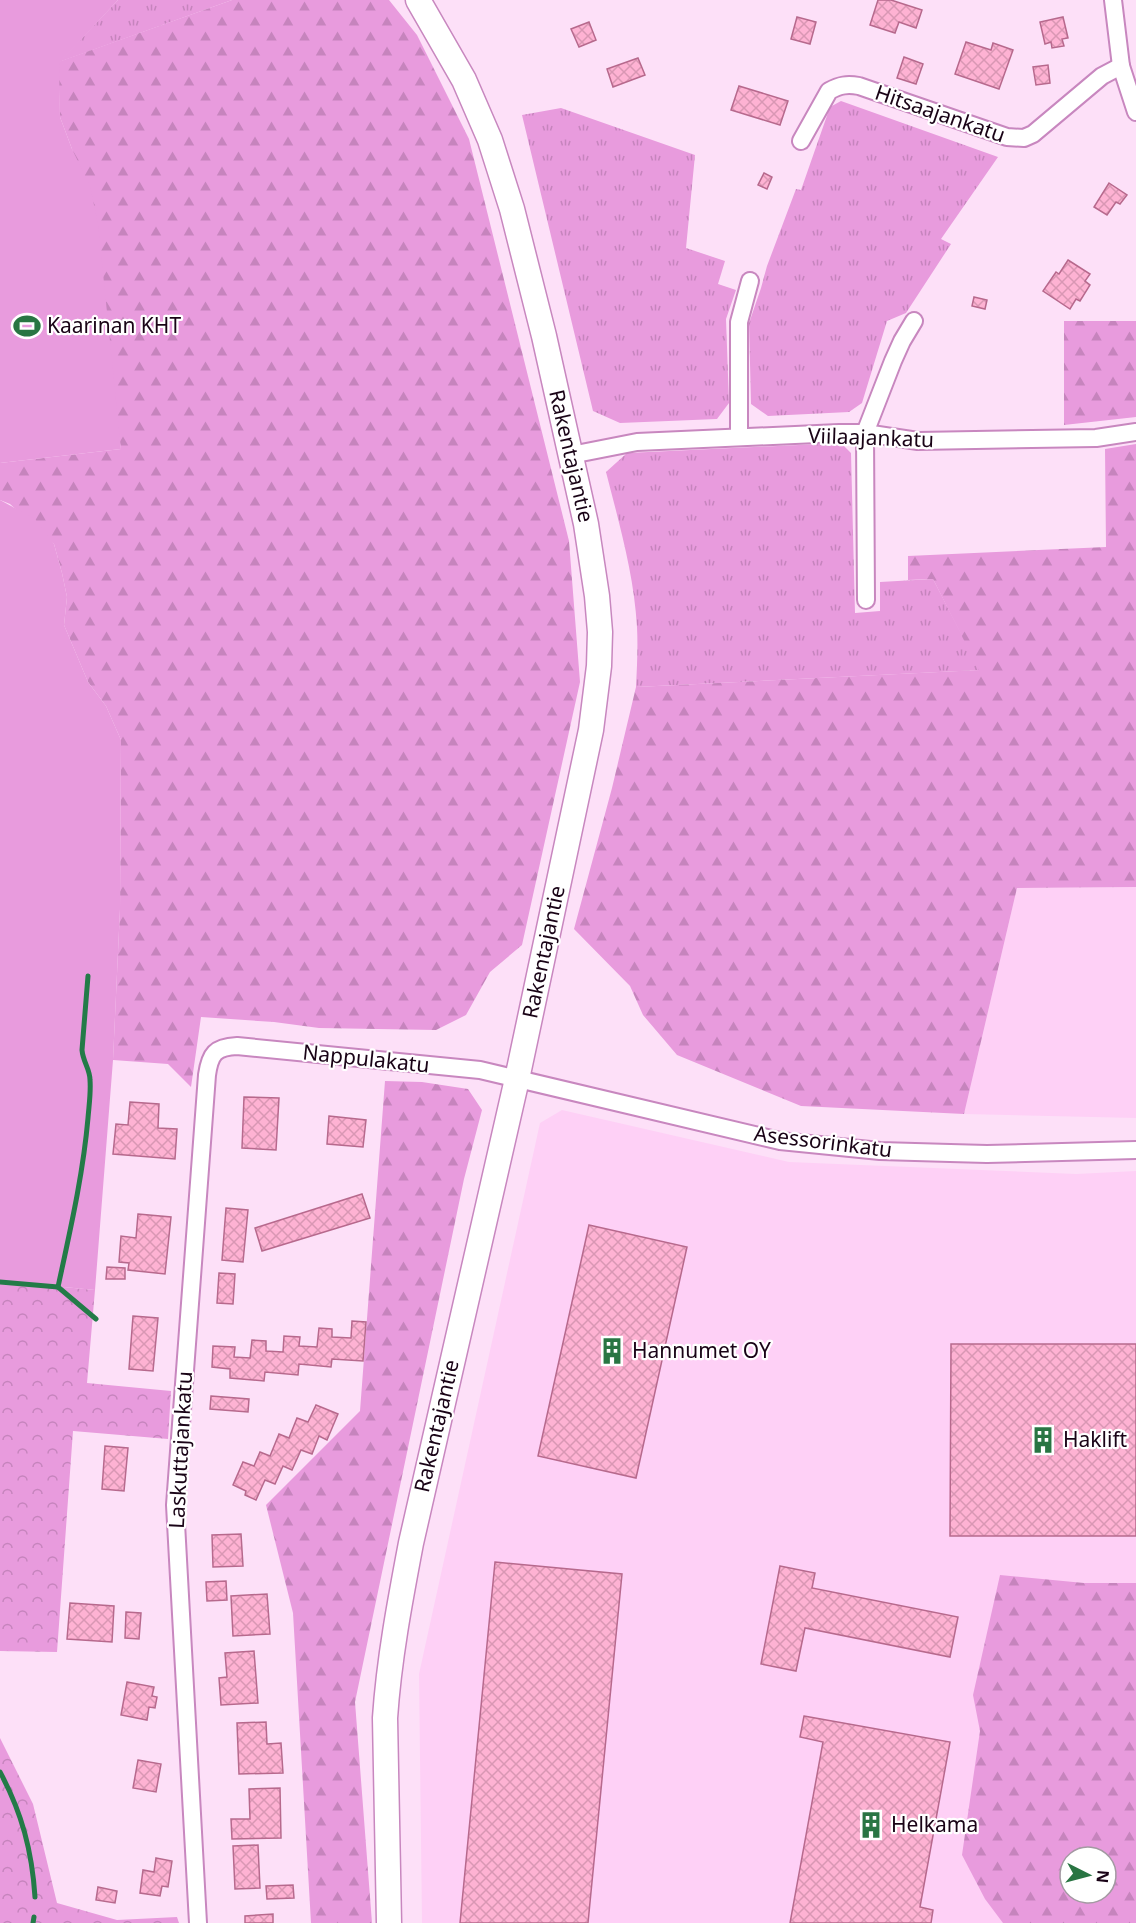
<svg xmlns="http://www.w3.org/2000/svg" width="1136" height="1923" viewBox="0 0 1136 1923" font-family="'Noto Sans',sans-serif">
<defs>
<pattern id="grass-tufts" width="24" height="20" patternUnits="userSpaceOnUse" patternTransform="scale(1.5)"><rect width="24" height="20" fill="#e89bdd"/><path d="M3 7l-1-3M5 7V3M7 7l1-3M15 17l-1-3M17 17v-4M19 17l1-3" fill="none" stroke="#c684bd"/></pattern>
<pattern id="forest-firs" width="22" height="20" patternUnits="userSpaceOnUse" patternTransform="scale(1.5)"><rect width="22" height="20" fill="#e89bdd"/><path d="M5 1l3.5 6h-7zM16 11l3.5 6h-7z" fill="#c684bd"/></pattern>
<pattern id="park-crowns" width="20" height="18" patternUnits="userSpaceOnUse" patternTransform="scale(1.5)"><rect width="20" height="18" fill="#e89bdd"/><path d="M2 6a3 3 0 1 1 6 0M12 15a3 3 0 1 1 6 0" fill="none" stroke="#c684bd"/></pattern>
<pattern id="building-cross-hatch" width="8" height="8" patternUnits="userSpaceOnUse" patternTransform="scale(1.5)"><rect width="8" height="8" fill="#feb2d3"/><path d="M0 0l8 8M0 8l8-8" fill="none" stroke="#d997b4"/></pattern>
</defs>
<rect width="100%" height="100%" fill="#fde0f8"/>
<g fill="#fed0f6" fill-rule="evenodd">
<path d="M1136,887V1118L964,1114L1017,888Z"/>
<path d="M562,1110L789,1162L1076,1174L1136,1171V1923H422L419,1674L540,1123ZM1070,1857H1106V1893H1070Z"/>
</g>
<g fill="url(#grass-tufts)">
<path d="M118,0H232L59,62Z"/>
<path d="M841,101L998,157L941,239L951,244L906,313L887,321L862,403L849,412L768,416L751,404L749,323L761,288L767,266L796,189L801,190L830,107Z"/>
<path d="M561,108L695,155L686,248L725,261L718,284L736,290L726,319L729,403L717,419L620,423L593,411L522,115Z"/>
<path d="M841,443L851,453L855,613L880,611V582L933,579L980,670L636,687C637,667 638,647 637,627C634,574 619,523 606,472L627,453Z"/>
</g>
<g fill="url(#forest-firs)" fill-rule="evenodd">
<path d="M232,0H389L417,35L469,139L569,541L580,682L522,945L490,972L466,1015L436,1030L319,1028L274,1022L201,1017L191,1087L168,1064L113,1060L120,909L121,740L106,706L88,682L64,625L67,597L62,573L54,544L10,504L0,500V463L121,449L72,149L60,117L58,62Z"/>
<path d="M1064,321H1136V417L1064,425Z"/>
<path d="M1136,444V887L1017,888L964,1114L801,1106L677,1055L643,1015L630,986L574,929L612,788L636,687L979,670L933,579L908,580V556L1106,547L1105,449Z"/>
<path d="M385,1081L422,1082L468,1089L482,1110L464,1179L355,1702L372,1923H311L293,1613L266,1505L360,1411Z"/>
<path d="M1000,1575L1084,1583H1136V1923H1003L985,1899L962,1855L980,1731L973,1695ZM1070,1857H1106V1893H1070Z"/>
</g>
<g fill="url(#park-crowns)">
<path d="M0,1281L95,1290L87,1383L171,1391L168,1439L73,1431L57,1652L0,1651Z"/>
<path d="M0,1738L33,1804L57,1903L117,1920L177,1917L179,1923H0Z"/>
</g>
<g fill="#e89bdd">
<path d="M0,0H118L59,63L60,117L72,149L90,186L98,224L121,449L0,463Z"/>
<path d="M0,500L35,519L54,544L62,573L67,597L64,625L88,682L106,706L121,740L120,909L113,1060L95,1290L0,1281Z"/>
</g>
<g fill="none" stroke-linecap="round" stroke-linejoin="round">
<g stroke="#237b48" stroke-width="5">
<path d="M0,1282L58,1287L96,1319"/>
<path d="M58,1287C70,1231 83,1175 88,1118C89,1105 91,1093 90,1080C90,1069 83,1062 82,1050L88,976"/>
<path d="M0,1772C22,1813 32,1851 35,1897"/>
<path d="M33,1923L34,1917"/>
</g>
</g>
<g fill="url(#building-cross-hatch)" stroke="#b7698d" stroke-width="1.5">
<path d="M878,0H891L922,10L916,28L899,22L895,33L870,25Z"/>
<path d="M797,17L816,22L810,44L791,39Z"/>
<path d="M1063,17L1068,38L1062,39L1064,46L1052,48L1051,42L1045,44L1040,22Z"/>
<path d="M589,22L596,40L579,47L571,29Z"/>
<path d="M966,42L991,50L993,43L1013,50L999,89L955,74Z"/>
<path d="M904,57L923,64L916,84L897,78Z"/>
<path d="M638,58L645,75L613,87L607,69Z"/>
<path d="M1048,65L1050,83L1036,85L1033,67Z"/>
<path d="M739,86L788,101L780,125L731,110Z"/>
<path d="M764,173L772,177L767,189L758,185Z"/>
<path d="M1109,183L1127,195L1120,204L1116,202L1107,215L1094,207Z"/>
<path d="M1068,260L1090,274L1085,281L1090,285L1080,301L1076,299L1070,309L1043,291L1056,272L1059,274Z"/>
<path d="M974,297L987,300L985,309L972,306Z"/>
<path d="M244,1097L279,1098L276,1150L242,1148Z"/>
<path d="M130,1102L159,1104L158,1128L177,1129L175,1159L113,1154L116,1124L128,1125Z"/>
<path d="M329,1116L366,1120L363,1147L327,1144Z"/>
<path d="M362,1194L370,1218L262,1251L255,1228Z"/>
<path d="M226,1208L248,1210L243,1262L222,1260Z"/>
<path d="M138,1214L171,1217L165,1274L128,1270L129,1263L119,1262L121,1236L136,1238Z"/>
<path d="M589,1225L687,1247L636,1478L538,1456Z"/>
<path d="M107,1267L125,1268V1279H106Z"/>
<path d="M219,1273L235,1274L233,1304L217,1303Z"/>
<path d="M133,1316L158,1318L153,1371L129,1369Z"/>
<path d="M352,1321L366,1322L363,1361L332,1359L331,1367L299,1364L298,1375L265,1372L264,1381L230,1378V1369L212,1367L213,1346L235,1347L234,1357L250,1358L252,1340L266,1341V1351L283,1352L284,1336L300,1337L299,1346L317,1347L319,1328L332,1329V1337L351,1338Z"/>
<path d="M951,1344H1136V1536H950Z"/>
<path d="M211,1396L249,1399L248,1412L210,1409Z"/>
<path d="M316,1405L338,1414L327,1440L319,1436L312,1454L301,1450L292,1470L283,1466L275,1484L265,1480L256,1500L245,1495L246,1491L233,1485L243,1462L254,1466L260,1452L270,1456L279,1434L289,1438L297,1418L308,1422Z"/>
<path d="M105,1446L128,1448L124,1491L102,1489Z"/>
<path d="M241,1534L243,1566L213,1567L212,1535Z"/>
<path d="M495,1562L622,1574L588,1923H460Z"/>
<path d="M780,1566L815,1573L812,1588L958,1617L950,1657L805,1628L796,1671L761,1664Z"/>
<path d="M226,1581L227,1600L207,1601L206,1582Z"/>
<path d="M267,1594L270,1634L233,1636L231,1596Z"/>
<path d="M70,1603L114,1606L112,1642L67,1639Z"/>
<path d="M126,1612L141,1613L139,1639L125,1638Z"/>
<path d="M254,1651L258,1703L221,1705L219,1678L227,1677L225,1653Z"/>
<path d="M127,1682L154,1687L152,1696L157,1697L155,1708L149,1707L147,1720L121,1715Z"/>
<path d="M804,1716L950,1742L920,1907L933,1910L931,1923H790L823,1742L800,1737Z"/>
<path d="M266,1722L267,1744L281,1743L283,1773L239,1774L237,1723Z"/>
<path d="M138,1760L161,1764L156,1792L133,1788Z"/>
<path d="M280,1788L281,1838L232,1839L231,1819H250L249,1789Z"/>
<path d="M258,1845L260,1888L235,1889L233,1846Z"/>
<path d="M156,1858L172,1861L168,1887L162,1886L160,1896L140,1893L143,1870L154,1872Z"/>
<path d="M293,1885L294,1898L267,1899L266,1886Z"/>
<path d="M98,1887L117,1891L115,1903L96,1900Z"/>
<path d="M273,1914V1923H245V1916Z"/>
</g>
<g fill="none" stroke-linecap="round" stroke-linejoin="round">
<defs>
<g id="street">
<path d="M1113,0L1121,66L1136,112"/>
<path d="M801,141L829,91C840,85 847,84 859,86L1007,137L1024,138L1033,134L1102,76L1121,66"/>
<path d="M739,437V322L750,281"/>
<path d="M571,455L637,442L839,433H865L918,441L1096,438L1136,432"/>
<path d="M866,600L865,433L893,361L902,341L914,321"/>
<path d="M198,1923L175,1505L207,1075C210,1054 215,1047 237,1046L480,1070L780,1141L880,1151L950,1153L987,1154L1136,1150"/>
</g>
<path id="secondary" d="M389,1923L385,1718C389,1659 400,1601 411,1543L517,1079L591,730L599,666L600,632L597,596L586,524L544,336L512,209L490,140L464,80L418,0"/>
</defs>
<use href="#street" stroke="#c887bf" stroke-width="20"/>
<use href="#secondary" stroke="#c887bf" stroke-width="27"/>
<use href="#street" stroke="#fff" stroke-width="16"/>
<use href="#secondary" stroke="#fff" stroke-width="24"/>
</g>
<defs>
<symbol id="stadium-bare" viewBox="-9 -9 18 18"><path d="M0-5a6.5 5 0 1 0 0 10a6.5 5 0 1 0 0-10ZM-3.5-1.8h7v3.6h-7Z" fill="#297543" stroke="#fff" stroke-width="2.5" paint-order="stroke"/></symbol>
<symbol id="building-bare" viewBox="-9 -9 18 18"><path d="M-4-6H4V6H1V3H-1V6H-4ZM-2.5-4.3h1.7v1.8h-1.7ZM.8-4.3h1.7v1.8H.8ZM-2.5-1h1.7V.8h-1.7ZM.8-1h1.7V.8H.8Z" fill="#297543" stroke="#fff" stroke-width="2.5" paint-order="stroke"/></symbol>
</defs>
<g fill-rule="evenodd">
<use href="#stadium-bare" x="8" y="307" width="38" height="38"/>
<use href="#building-bare" x="593" y="1332" width="38" height="38"/>
<use href="#building-bare" x="1024" y="1421" width="38" height="38"/>
<use href="#building-bare" x="852" y="1806" width="38" height="38"/>
</g>
<g text-anchor="middle" stroke-width="4.5" stroke-linejoin="round" paint-order="stroke">
<g font-size="21" fill="#190316" stroke="#fff">
<text transform="translate(940 114) rotate(19)" y="7">Hitsaajankatu</text>
<text transform="translate(871 438) rotate(2)" y="7">Viilaajankatu</text>
<text transform="translate(571 456) rotate(77)" y="7">Rakentajantie</text>
<text transform="translate(544 952) rotate(-78)" y="7">Rakentajantie</text>
<text transform="translate(366 1059) rotate(6)" y="7">Nappulakatu</text>
<text transform="translate(823 1142) rotate(7)" y="7">Asessorinkatu</text>
<text transform="translate(437 1426) rotate(-77)" y="7">Rakentajantie</text>
<text transform="translate(181 1450) rotate(-87)" y="7">Laskuttajankatu</text>
</g>
<g font-size="21" fill="#190316" stroke="#fff" text-anchor="start">
<text x="47" y="333">Kaarinan KHT</text>
<text x="632" y="1358">Hannumet OY</text>
<text x="1063" y="1447">Haklift</text>
<text x="891" y="1832">Helkama</text>
</g>
</g>
<g transform="translate(1088 1875) rotate(96)"><circle r="28" fill="#ffffff" stroke="#a39aa2" stroke-width="1.5"/>
<path d="M0-4.5L10 22L0 15L-10 22Z" fill="#297543"/>
<text y="-9" font-size="16" font-weight="bold" text-anchor="middle" fill="#190316">N</text>
</g>
</svg>
